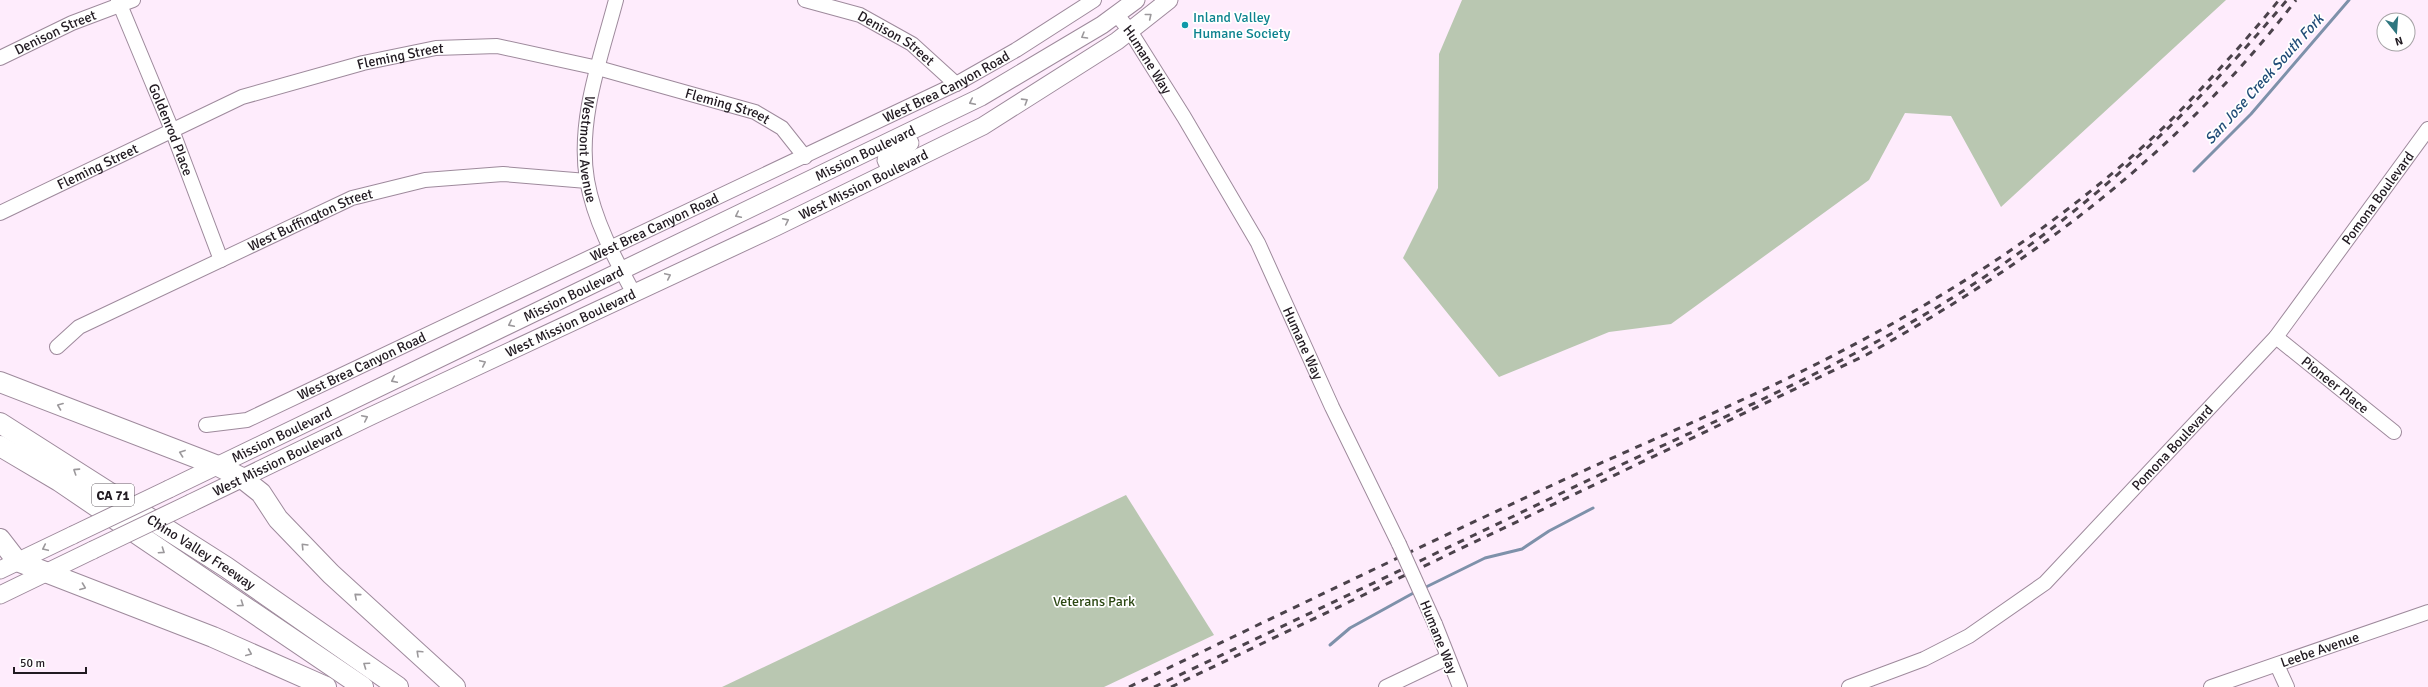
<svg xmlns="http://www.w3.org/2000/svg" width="2428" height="687" viewBox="0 0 2428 687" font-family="Signika,sans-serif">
<rect width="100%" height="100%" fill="#feecfc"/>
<g fill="#b9c7b1">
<path d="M1462,0H2226L2001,207L1951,116L1905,113L1869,180L1671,324L1609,332L1499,377L1403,258L1438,188L1439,54Z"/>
<path d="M1126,495L1214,635L1104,687H722Z"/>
</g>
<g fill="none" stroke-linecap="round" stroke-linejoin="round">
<g stroke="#7e91aa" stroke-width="3">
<path d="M2194,171L2251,114L2349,0"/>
<path d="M1424,588L1485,558L1522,549L1549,531L1593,508"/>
<path d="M1330,645L1350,628L1417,591"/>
</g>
<defs>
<g id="minor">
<path id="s1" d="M118,0L172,130L221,260"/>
<path id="s2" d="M616,0C601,57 577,120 587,180C594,220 614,257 633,292"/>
<path id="s3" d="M805,0L860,15L912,44L956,84"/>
<path id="s4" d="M1117,15L1130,31L1184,117L1258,243L1332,407L1399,544"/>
<path id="s5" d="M0,58L72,23L133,0"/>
<path id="s6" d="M0,213L242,97L363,63L436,48L497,46L598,68L755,112L782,128L805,157"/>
<path id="s7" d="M2276,337L2394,432"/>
<path id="s8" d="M57,347L79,327L352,198L425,180L503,174L587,181"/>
<path id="s9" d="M206,425L247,420L956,84L1016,50L1094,0"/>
<path d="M1435,624L1460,687"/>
<path d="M2277,665L2287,687"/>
<path d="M1386,687L1447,658"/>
<path id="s10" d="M1849,687L1924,659L1969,636L2045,583L2276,337L2428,129"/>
<path id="s11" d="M2211,687L2428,612"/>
</g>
<g id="major">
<path d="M891,170L886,160L887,157L910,143"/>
<path id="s12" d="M169,489L981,97L1102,25L1136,0"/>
<path id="s13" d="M191,503L371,416L776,227L983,126L1117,41L1169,0"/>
<path d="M0,570L73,535"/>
<path d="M0,595L93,550"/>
</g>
<g id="highway">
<path d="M0,382L218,466L242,478L261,493L278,519L331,574L455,687"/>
<path id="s14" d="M0,423L226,567L398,687"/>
<path d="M0,446L59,481L363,687"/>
<path d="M0,539L17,561L213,637L326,687"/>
</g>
</defs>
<use href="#minor" stroke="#9e8a9c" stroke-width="16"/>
<use href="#major" stroke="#9e8a9c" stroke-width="19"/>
<use href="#highway" stroke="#9e8a9c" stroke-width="22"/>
<use href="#minor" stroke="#fff" stroke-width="14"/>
<use href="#major" stroke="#fff" stroke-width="17"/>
<use href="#highway" stroke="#fff" stroke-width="20"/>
<g stroke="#4b424b" stroke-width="3" stroke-dasharray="7 7" stroke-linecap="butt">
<path d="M1129,687C1268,620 1407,553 1546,488C1643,443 1742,403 1836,354C1954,293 2069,218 2165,126C2205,86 2243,44 2279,0"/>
<path d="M1154,687C1302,617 1450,547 1597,476C1708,424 1823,375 1929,312C2068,229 2183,124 2287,0"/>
<path d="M1171,687L1866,355C2033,262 2179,153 2296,0"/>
</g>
<defs>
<path id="minor-bridge" d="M1399,544L1435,624"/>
<g id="major-bridge">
<path d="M73,535L169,489"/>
<path d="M93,550L191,503"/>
</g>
</defs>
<use href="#minor-bridge" stroke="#9e8a9c" stroke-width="16" stroke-linecap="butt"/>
<use href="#major-bridge" stroke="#9e8a9c" stroke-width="19" stroke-linecap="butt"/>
<use href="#minor-bridge" stroke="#fff" stroke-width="14"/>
<use href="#major-bridge" stroke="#fff" stroke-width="17"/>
</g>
<defs><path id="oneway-chevron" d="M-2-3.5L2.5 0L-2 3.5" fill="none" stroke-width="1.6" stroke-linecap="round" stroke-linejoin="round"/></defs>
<g stroke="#9b989b">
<use href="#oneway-chevron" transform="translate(1149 16) rotate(-39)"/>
<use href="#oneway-chevron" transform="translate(1084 36) rotate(150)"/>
<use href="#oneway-chevron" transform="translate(1025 101) rotate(-32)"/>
<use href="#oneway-chevron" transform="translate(972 102) rotate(154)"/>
<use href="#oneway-chevron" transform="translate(738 215) rotate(154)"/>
<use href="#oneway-chevron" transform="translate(786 221) rotate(-26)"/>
<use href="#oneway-chevron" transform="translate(668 276) rotate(-25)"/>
<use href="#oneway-chevron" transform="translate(511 324) rotate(154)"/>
<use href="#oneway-chevron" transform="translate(483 363) rotate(-25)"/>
<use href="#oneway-chevron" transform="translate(394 380) rotate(154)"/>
<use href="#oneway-chevron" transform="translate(60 406) rotate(-159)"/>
<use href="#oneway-chevron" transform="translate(365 418) rotate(-26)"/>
<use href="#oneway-chevron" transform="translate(182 453) rotate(-160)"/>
<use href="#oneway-chevron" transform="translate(76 471) rotate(-147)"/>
<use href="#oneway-chevron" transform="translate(304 546) rotate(-134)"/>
<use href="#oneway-chevron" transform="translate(45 548) rotate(155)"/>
<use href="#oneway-chevron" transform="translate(162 551) rotate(34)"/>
<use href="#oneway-chevron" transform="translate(83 587) rotate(21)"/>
<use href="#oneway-chevron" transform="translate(357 596) rotate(-139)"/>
<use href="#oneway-chevron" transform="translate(241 604) rotate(34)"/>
<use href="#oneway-chevron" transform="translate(249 653) rotate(23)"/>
<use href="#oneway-chevron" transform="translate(419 653) rotate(-137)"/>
<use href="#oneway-chevron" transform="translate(366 665) rotate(-145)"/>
</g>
<circle fill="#0f9aa8" stroke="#fff" stroke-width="1.5" cx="1185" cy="25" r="4"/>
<g text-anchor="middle" stroke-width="3.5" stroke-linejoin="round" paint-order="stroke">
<rect fill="#fff" stroke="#645f64" stroke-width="1" x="92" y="484" width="42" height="22" rx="3"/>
<g font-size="13" font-weight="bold" fill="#211a21">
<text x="113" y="500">CA 71</text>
</g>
<g font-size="14" fill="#0d838f" stroke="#fff" text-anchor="start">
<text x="1193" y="22">Inland Valley<tspan x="1193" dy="16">Humane Society</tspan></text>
</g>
<g font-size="14" fill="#211a21" stroke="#fff">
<text dy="5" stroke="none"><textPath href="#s5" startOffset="61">Denison Street</textPath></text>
<text dy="5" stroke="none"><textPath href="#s3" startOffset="100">Denison Street</textPath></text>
<text dy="5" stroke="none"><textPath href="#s6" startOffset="432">Fleming Street</textPath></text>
<text dy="5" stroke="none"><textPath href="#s4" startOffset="54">Humane Way</textPath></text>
<text dy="5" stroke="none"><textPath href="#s9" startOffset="816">West Brea Canyon Road</textPath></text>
<text dy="5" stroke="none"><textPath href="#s6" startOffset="768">Fleming Street</textPath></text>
<text dy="5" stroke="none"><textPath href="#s1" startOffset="140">Goldenrod Place</textPath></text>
<text dy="5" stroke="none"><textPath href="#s2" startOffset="153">Westmont Avenue</textPath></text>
<text dy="5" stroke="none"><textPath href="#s12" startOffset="773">Mission Boulevard</textPath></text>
<text dy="5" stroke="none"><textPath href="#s6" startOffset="108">Fleming Street</textPath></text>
<text dy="5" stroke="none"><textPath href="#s13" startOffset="744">West Mission Boulevard</textPath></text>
<text dy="5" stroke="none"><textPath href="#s10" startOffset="733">Pomona Boulevard</textPath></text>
<text dy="5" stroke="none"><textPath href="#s8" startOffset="285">West Buffington Street</textPath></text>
<text dy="5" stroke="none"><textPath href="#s9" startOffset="492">West Brea Canyon Road</textPath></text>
<text dy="5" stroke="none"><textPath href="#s12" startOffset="449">Mission Boulevard</textPath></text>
<text dy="5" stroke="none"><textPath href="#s13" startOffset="420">West Mission Boulevard</textPath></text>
<text dy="5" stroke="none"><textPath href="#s4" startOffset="378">Humane Way</textPath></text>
<text dy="5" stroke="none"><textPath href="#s9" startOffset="168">West Brea Canyon Road</textPath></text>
<text dy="5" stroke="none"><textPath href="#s7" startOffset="76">Pioneer Place</textPath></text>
<text dy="5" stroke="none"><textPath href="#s12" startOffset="125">Mission Boulevard</textPath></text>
<text dy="5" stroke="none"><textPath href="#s10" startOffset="409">Pomona Boulevard</textPath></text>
<text dy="5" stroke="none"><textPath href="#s13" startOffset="96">West Mission Boulevard</textPath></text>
<text dy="5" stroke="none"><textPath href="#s14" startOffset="239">Chino Valley Freeway</textPath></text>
<text transform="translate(1439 637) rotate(68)" y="5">Humane Way</text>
<text dy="5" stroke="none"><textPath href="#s11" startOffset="115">Leebe Avenue</textPath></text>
</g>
<g font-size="14" fill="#2b4712" stroke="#fff">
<text x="1094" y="606">Veterans Park</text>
</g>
<g font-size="15" font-style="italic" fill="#224d78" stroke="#fff">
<text transform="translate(2264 79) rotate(-48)" y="5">San Jose Creek South Fork</text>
</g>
</g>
<g transform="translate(2396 32) rotate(163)"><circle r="19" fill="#ffffff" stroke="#a6a3a6"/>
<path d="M0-3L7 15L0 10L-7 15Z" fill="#2e767f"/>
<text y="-6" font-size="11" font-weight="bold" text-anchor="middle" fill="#211a21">N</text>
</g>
<path d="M14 667v6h72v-6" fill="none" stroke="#211a21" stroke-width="2"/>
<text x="20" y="667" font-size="12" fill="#211a21" stroke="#ffffff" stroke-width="3" paint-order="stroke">50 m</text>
</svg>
